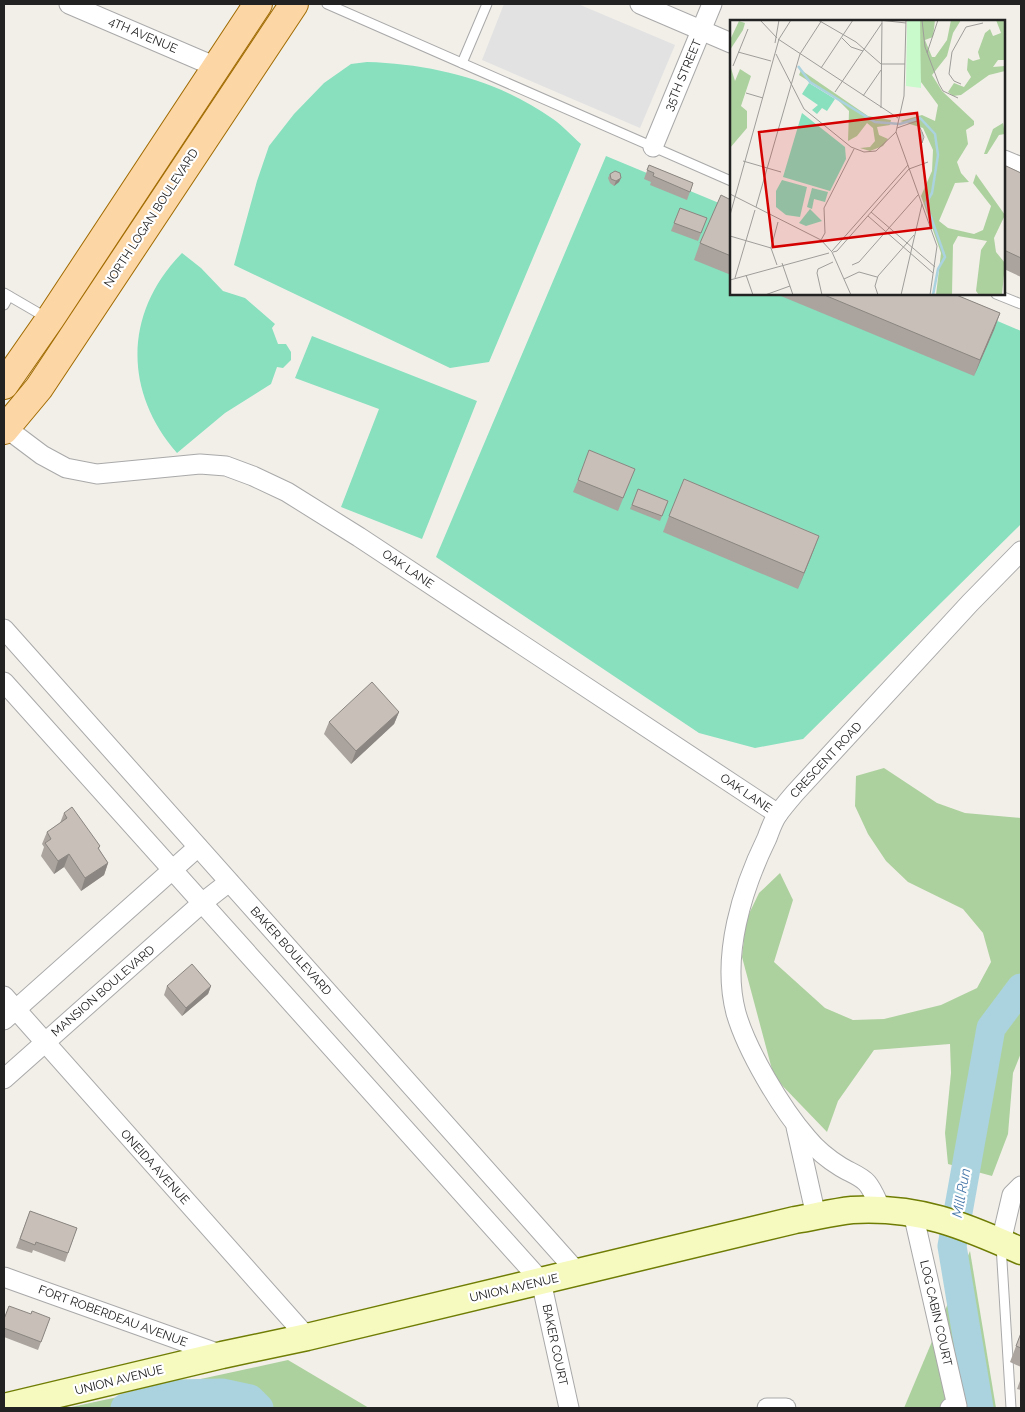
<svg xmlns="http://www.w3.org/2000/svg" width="1025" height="1412" viewBox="0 0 1025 1412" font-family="Raleway,sans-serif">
<rect width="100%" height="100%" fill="#f2efe9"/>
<g fill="#add19e">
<path d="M884,768L937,803L965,813L1021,818V1053L1013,1073L1008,1134L992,1176L948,1164L945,1133L951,1073L950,1044L874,1050L838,1101L827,1132L774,1077L742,957L746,920L759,893L780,873L793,900L774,962L825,1008L853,1020L884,1019L941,1005L977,988L991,962L983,933L963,909L908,882L886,861L868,834L855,806L856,776Z"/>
<path d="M970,1251L996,1408H904Z"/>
<path d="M288,1360L369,1408H67Z"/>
</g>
<g fill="#88e0be">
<path d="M367,62C433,64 498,80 553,119C563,126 572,136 581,144L489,362L450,368L234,265L257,181L269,146L294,114L324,83L351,64Z"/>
<path d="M606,156L731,208V294H934L1021,331V524L803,739L755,748L699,733L436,557Z"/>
<path d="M182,253L201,268L223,291L245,298L275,324L272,328L278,344H286L291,352V360L283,368L277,367L271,384L225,413L177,453C123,391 124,312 182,253Z"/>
<path d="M312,336L477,401L422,539L341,507L379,409L295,378Z"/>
</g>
<path fill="#e2e2e2" d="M504,4H578L675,45L640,128L482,60Z"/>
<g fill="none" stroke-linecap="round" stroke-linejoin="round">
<g stroke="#aad3df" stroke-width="29">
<path d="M125,1408L178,1394L222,1393L250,1399L259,1408"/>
<path d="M979,1408L952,1246L991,1028L1021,988"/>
</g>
<defs>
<g id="lane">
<path d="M327,4L731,181"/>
<path d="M462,63L487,4"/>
<path d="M4,293L47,318"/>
<path d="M996,294L1021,304"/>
<path d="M4,305L9,296"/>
<path d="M1001,1245L1011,1408"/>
</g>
<g id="street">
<path d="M69,4L216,67"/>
<path d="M640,4L731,43"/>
<path d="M653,147L712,4"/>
<path d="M1004,160L1021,167"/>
<path d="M6,428L42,455L66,468L97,474L200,464L226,466L253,476L287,492L359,537L778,814"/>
<path d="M4,629L578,1273"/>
<path d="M4,682L541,1281L569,1408"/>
<path d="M4,996L307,1337"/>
<path d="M4,1020L198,847"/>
<path d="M4,1079L202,903L229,882"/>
<path d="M796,1127L816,1216"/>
<path d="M881,1209C877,1201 873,1190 867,1183C861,1176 849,1172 841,1167C828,1159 816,1149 807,1138C781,1108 747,1051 736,1013C721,956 742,889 767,838C770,830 773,821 778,814C783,807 789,800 795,793L970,603L1021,551"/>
<path d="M913,1213L957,1406L950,1408"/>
<path d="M1001,1242L1012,1195L1021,1186"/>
<path d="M4,1277L222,1355"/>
<path d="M767,1408H786"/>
</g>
<path id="secondary" d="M4,1407L222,1355L307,1337L795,1220C814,1217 833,1212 852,1210C918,1206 963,1225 1021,1251"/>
<g id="primary">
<path d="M4,385L50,319L258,4"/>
<path d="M4,430L39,388L294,4"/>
</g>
</defs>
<use href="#lane" stroke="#a9a9a9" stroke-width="11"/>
<use href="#street" stroke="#a9a9a9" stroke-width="21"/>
<use href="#secondary" stroke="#707d05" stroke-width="29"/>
<use href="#primary" stroke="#a06b00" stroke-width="30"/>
<use href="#lane" stroke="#fff" stroke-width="9"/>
<use href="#street" stroke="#fff" stroke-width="19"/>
<use href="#secondary" stroke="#f7fabf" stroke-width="26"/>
<use href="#primary" stroke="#fcd6a4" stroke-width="28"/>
</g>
<g fill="#aba49e">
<path d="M649,165L693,183L687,200L650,185L651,182L644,179Z"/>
<path d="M1004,165L1021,173V277L1004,269Z"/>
<path d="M610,174L621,178L619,182L614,186L610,183L608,178Z"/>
<path d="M731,200V275L694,260L700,243Z"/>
<path d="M680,208L707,218L698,241L671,231Z"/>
<path d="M776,294H954L1000,313L994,330L974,376Z"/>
<path d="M635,469L618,511L573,492L578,480Z"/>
<path d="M638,489L668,501L660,521L630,509Z"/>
<path d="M669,516L819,536L798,589L663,532Z"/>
<path d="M399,712L394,724L351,764L324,734L329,722Z"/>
<path d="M64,813L100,846L99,849L108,863L104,875L81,891L64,867L54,874L41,856L44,847L42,844L47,832L60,823Z"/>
<path d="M167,986H211L208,994L182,1016L164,995Z"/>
<path d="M30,1211L77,1228L65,1262L33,1250L32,1253L16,1248Z"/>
<path d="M31,1314L50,1318L38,1350L4,1337V1319Z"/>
<path d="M1021,1333V1367L1010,1362Z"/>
<path d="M1021,1378V1390L1017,1389Z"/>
</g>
<g fill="#8b8681">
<path d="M621,178L619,182L614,186L616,181Z"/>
<path d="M1000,313L994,330L974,376L980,360Z"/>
<path d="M819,536L813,552L798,589L804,573Z"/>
<path d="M399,712L394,724L351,764L356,751Z"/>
<path d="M69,854L64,867L54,874L58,861Z"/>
<path d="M108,863L104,875L81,891L85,878Z"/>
<path d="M211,986L208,994L182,1016L186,1008Z"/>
</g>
<g fill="#c7bfb8" stroke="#8b8681">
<path d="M649,165L693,183L690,192L653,176L654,173L647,170Z"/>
<path d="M1004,165L1021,173V258L1004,250Z"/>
<path d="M615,171L620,173L621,178L616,181L611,179L610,174Z"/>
<path d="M721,195L731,200V256L700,243Z"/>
<path d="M680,208L707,218L701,233L674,223Z"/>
<path d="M822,294H954L1000,313L980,360Z"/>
<path d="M589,450L635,469L623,498L578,480Z"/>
<path d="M684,479L819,536L804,573L669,516Z"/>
<path d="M638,489L668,501L662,516L632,505Z"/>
<path d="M372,682L399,712L356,751L329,722Z"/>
<path d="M72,807L100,846L98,848L108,863L85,878L69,854L58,861L45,843L51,839L47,832L67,818L64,813Z"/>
<path d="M192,964L211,986L186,1008L167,986Z"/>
<path d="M30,1211L77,1228L68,1253L36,1242L35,1245L20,1239Z"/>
<path d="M9,1306L31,1314L32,1311L50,1318L41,1342L4,1328V1319Z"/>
<path d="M1021,1333V1348L1016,1346Z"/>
</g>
<g text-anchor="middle" stroke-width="4.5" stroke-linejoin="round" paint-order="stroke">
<g font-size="12" fill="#222" stroke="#fff">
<text transform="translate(143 35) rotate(23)" y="4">4TH AVENUE</text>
<text transform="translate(683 75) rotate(-67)" y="4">35TH STREET</text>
<text transform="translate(151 218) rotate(-57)" y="4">NORTH LOGAN BOULEVARD</text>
<text transform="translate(408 569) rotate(34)" y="4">OAK LANE</text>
<text transform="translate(826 760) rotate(-47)" y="4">CRESCENT ROAD</text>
<text transform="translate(746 793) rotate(34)" y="4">OAK LANE</text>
<text transform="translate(291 951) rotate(48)" y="4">BAKER BOULEVARD</text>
<text transform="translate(103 991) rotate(-41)" y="4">MANSION BOULEVARD</text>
<text transform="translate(155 1167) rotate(48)" y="4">ONEIDA AVENUE</text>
<text transform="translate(514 1288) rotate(-13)" y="4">UNION AVENUE</text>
<text transform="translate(936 1313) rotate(77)" y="4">LOG CABIN COURT</text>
<text transform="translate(113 1316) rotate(20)" y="4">FORT ROBERDEAU AVENUE</text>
<text transform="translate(555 1345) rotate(78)" y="4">BAKER COURT</text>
<text transform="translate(119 1380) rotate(-14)" y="4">UNION AVENUE</text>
</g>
<g font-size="14" font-style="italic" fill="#4a7aab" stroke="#fff">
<text transform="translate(961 1193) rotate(-80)" y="5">Mill Run</text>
</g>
</g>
<g transform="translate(730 20)">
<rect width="275" height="275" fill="#f2efe9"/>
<path d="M181,0H205L203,17L195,20L202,37H205L217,20L221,0H231L223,13L217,36L202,55L212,71L244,101V105L236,110L238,124L227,142L231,153L239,162L225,163L209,201L218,208L244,214L253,210L261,186L243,163L246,154L275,195L264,218L266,232L275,243L272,275H249L246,271L251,230L257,221L228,216L223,225L222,275H206L211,233L191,176L202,151L203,130L193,108L170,101L192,95L205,101L208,85L191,62ZM266,0H275V40H268L263,47L275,46V51L259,55L231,75L223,76L218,72L224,63L234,67L241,57L237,50L238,38L243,41L250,39L248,32L255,13L260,9L263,16L271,13ZM9,1L15,3L13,10L0,30V20ZM0,45L5,61L10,49L21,56L11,86L17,91V108L0,128ZM71,50L138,96L161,100L160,105L147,107L149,115L158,119L153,126L140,131L130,128L140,127L145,121L143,108L137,103L127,116L118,121L119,91L107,79L69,55ZM273,103L275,114L269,115L257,134H254L263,109Z" fill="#add19e"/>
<path d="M177,0H190L191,68L176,66Z" fill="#c8facc"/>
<path d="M79,63L105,79L97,91L92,88L87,94L82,90L88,85L72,74ZM72,93L115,127L116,139L100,171L53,157ZM52,160L77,167L70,197L56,195L46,187V171ZM82,168L98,172L95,182L84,179L82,189L77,187ZM80,189L92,201L76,206L69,203Z" fill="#88e0be"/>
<path fill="none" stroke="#aad3df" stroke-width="2.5" d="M68,46L80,62L145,102L170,104L190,98L205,114L208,135L202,173L196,183L215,237L208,249L203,275"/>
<path fill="none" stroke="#9f9d99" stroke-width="1" d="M30,0L47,18M88,0L126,22L151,44H175M149,0L176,3M176,0L174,76L166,112L207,226L200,275M192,0L195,27L209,64L213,71L228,78M112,18L121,27L133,31M48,19L168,98M45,23L49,0M8,32L41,41M197,33L208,0M46,34L74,89L121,127L134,132L146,131L166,112M3,46L18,9M91,48L123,0M231,64L224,61L219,54L222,32L236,7L253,3M105,72L152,3M16,73L33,78M133,76L151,50M151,88L152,0M167,108L187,101L192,112L194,117L192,123V112M13,141L51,152M0,174L91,220L102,232L121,275M26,187L70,34L92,0M141,192L205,247M0,195L49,19L61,0M138,196L203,253M0,216L41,228M91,220L95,213L94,188L124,129M102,231L178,145M103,232L107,231L179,149L198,142M52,243L63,275M47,245L41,228L48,202M122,245L129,242L188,175M16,255L23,275M5,258L25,190M114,259L129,252L147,257M0,260L99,233M35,275L60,266M92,275L87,253L88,249L103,242M148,275L145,266L148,256L184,215M171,275L192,184"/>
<path fill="#d40000" fill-opacity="0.15" stroke="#d40000" stroke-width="2.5" d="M187,93L201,208L43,227L29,112Z"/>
<rect width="275" height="275" fill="none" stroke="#222" stroke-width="2.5"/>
</g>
<rect width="1025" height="1412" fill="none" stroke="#222222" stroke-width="10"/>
</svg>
